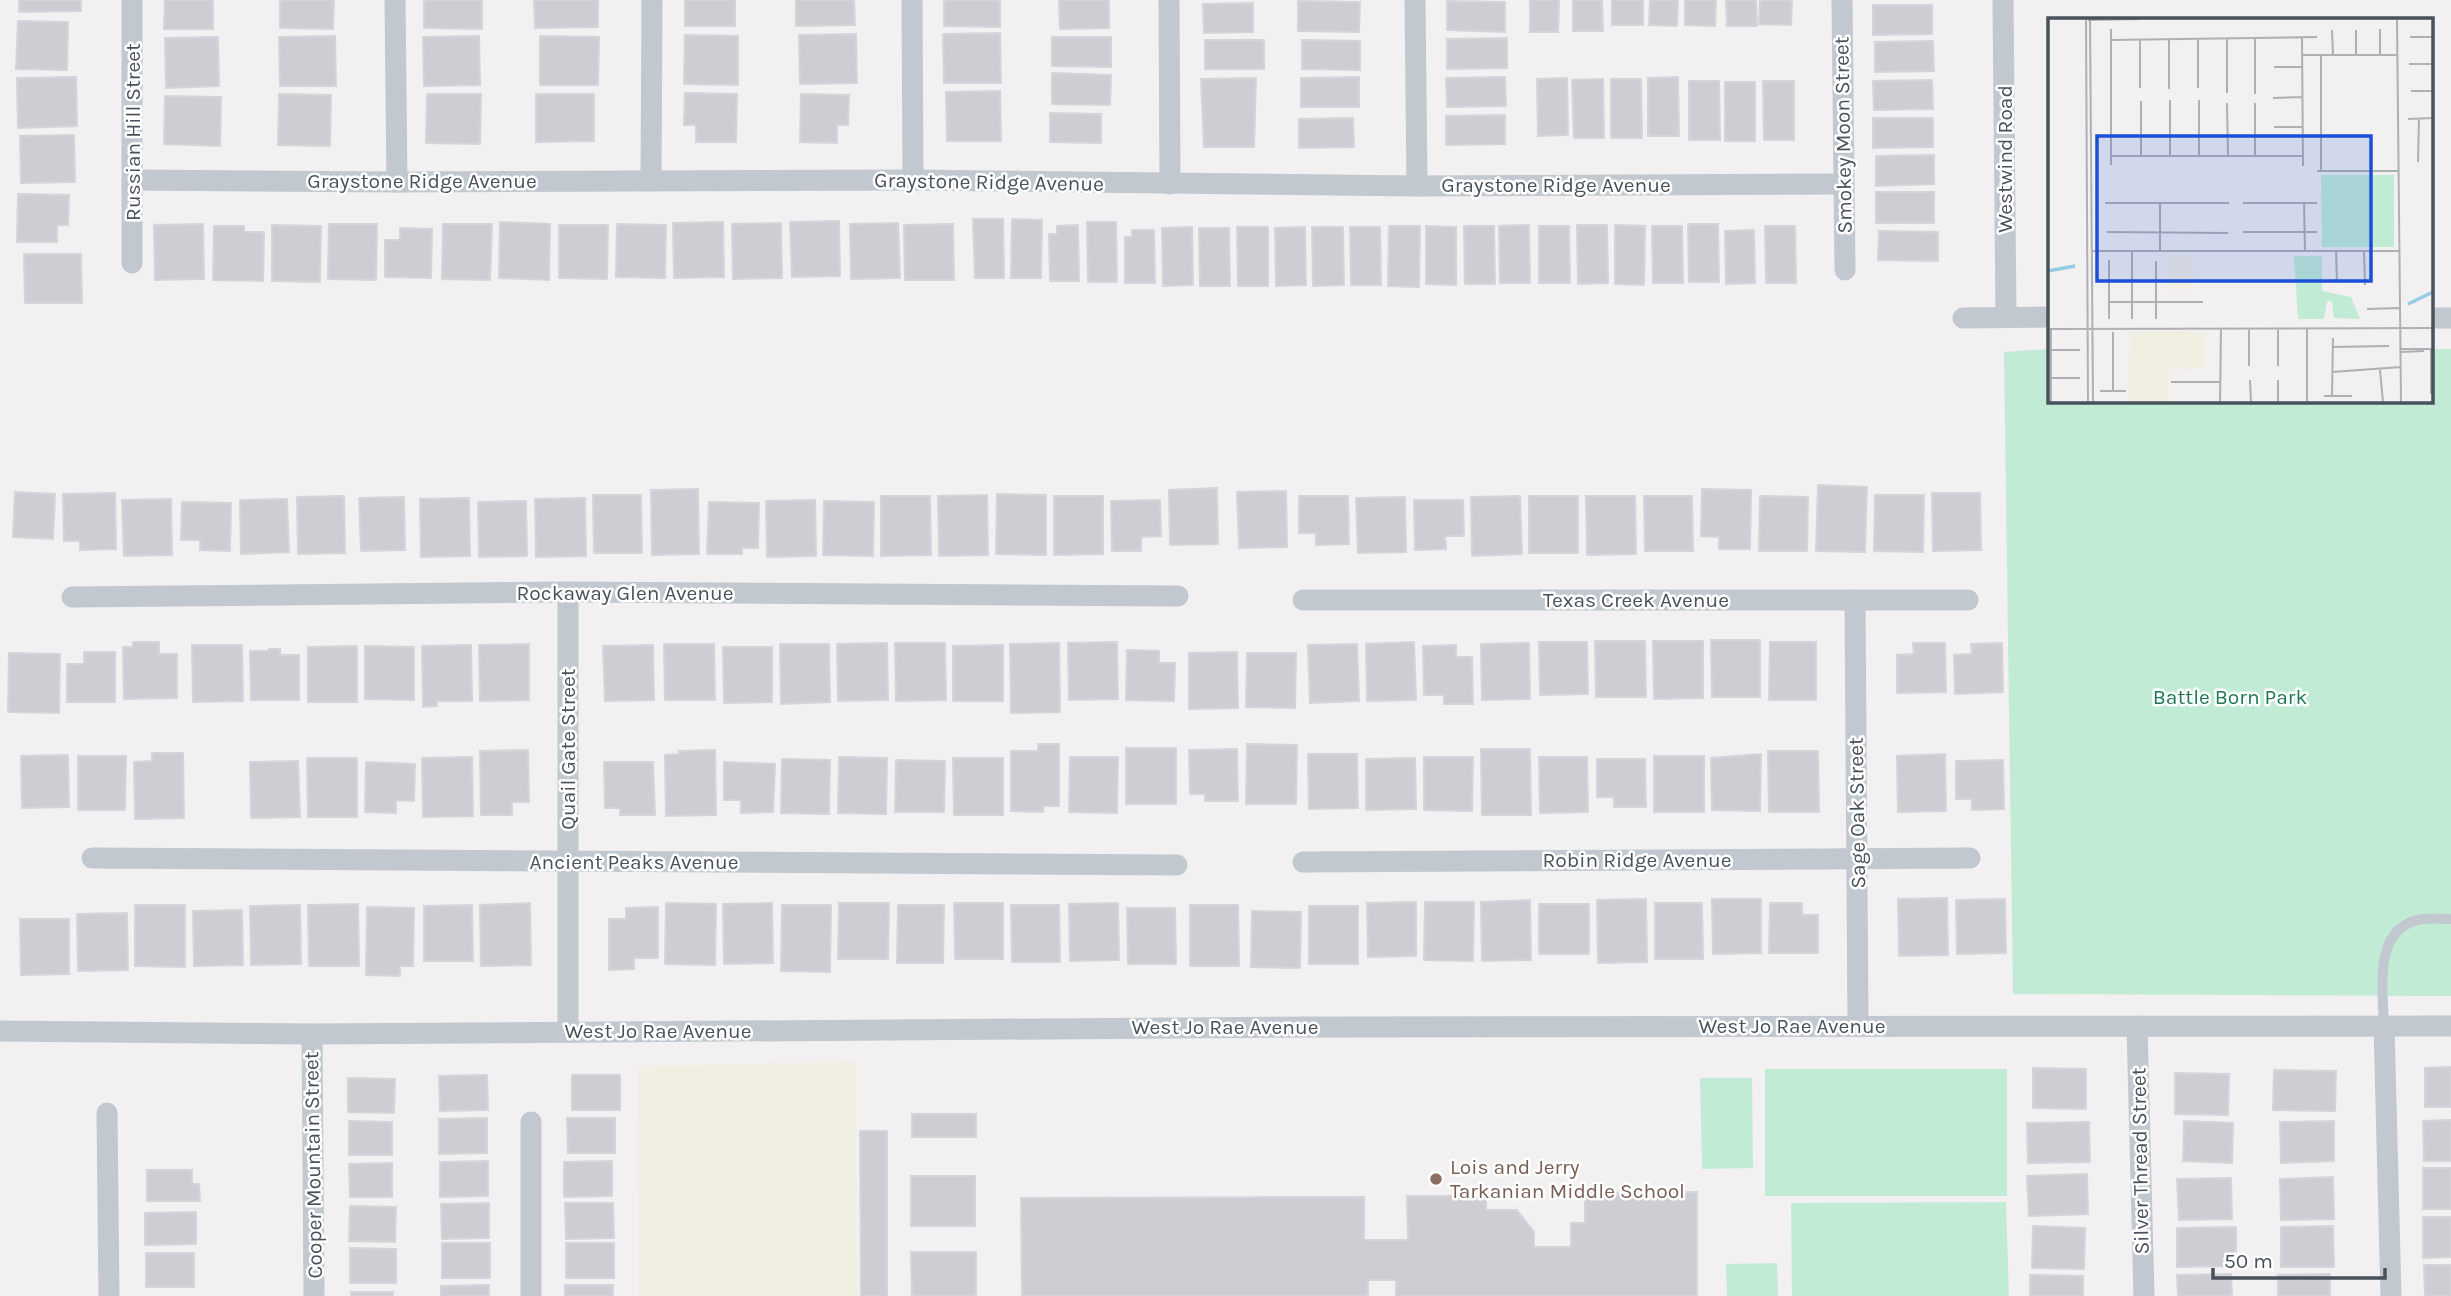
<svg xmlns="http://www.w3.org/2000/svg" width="2451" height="1296" viewBox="0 0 2451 1296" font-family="Karla,sans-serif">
<rect width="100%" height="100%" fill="#f2f0f0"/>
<g fill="#c2ebd6">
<path d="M2050,349V401H2432V349H2451V996L2013,994L2004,352Z"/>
<rect x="1765" y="1069" width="242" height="127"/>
<path d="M1700,1078H1752L1753,1168L1702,1169Z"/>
<path d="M2006,1202L2009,1296H1792L1791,1203Z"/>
<path d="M1777,1263L1778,1296H1727L1726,1264Z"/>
</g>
<path fill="#f1eee2" d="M856,1062L857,1296H639L638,1066Z"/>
<g fill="#cdced4" stroke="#d4d5da" stroke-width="2">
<path d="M19,0H81V11L19,12Z"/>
<path d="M165,0H213V29H164Z"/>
<path d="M280,0H334L333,29L280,28Z"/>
<path d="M424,0H482V29L424,28Z"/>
<path d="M534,0H598V27L535,28Z"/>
<rect x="685" y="0" width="50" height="26"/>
<path d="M796,0H854L855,25L796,26Z"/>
<path d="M944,0H1000V27L944,26Z"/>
<path d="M1059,0H1109V28L1060,29Z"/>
<path d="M1530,0H1559L1558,32H1530Z"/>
<path d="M1573,0H1602L1603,31H1573Z"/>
<rect x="1612" y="0" width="31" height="25"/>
<path d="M1650,0H1678L1677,26L1649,25Z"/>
<path d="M1685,0H1716L1715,26L1685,25Z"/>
<path d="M1726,0H1756L1757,26H1727Z"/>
<path d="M1760,0H1792L1791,25L1759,24Z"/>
<path d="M1298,1L1360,2L1359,32L1298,31Z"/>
<path d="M1447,1L1505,2V32L1447,30Z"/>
<path d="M1253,3V32L1204,33L1203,4Z"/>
<path d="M1873,5H1932V34L1873,35Z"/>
<path d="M18,21L68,22L67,70L16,69Z"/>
<path d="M1000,33L1001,83H944L943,34Z"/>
<path d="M856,34L857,83L800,84L799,35Z"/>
<path d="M685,35L738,36V85L684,84Z"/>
<path d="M335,36L336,86H280L279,37Z"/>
<path d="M479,36L480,85L424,86L423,37Z"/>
<path d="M540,36L599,37L598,85H540Z"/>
<path d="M218,37L219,86L166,88L165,38Z"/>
<path d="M1052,37H1111V67L1052,66Z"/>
<path d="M1507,38V68L1447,69V39Z"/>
<rect x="1205" y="40" width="59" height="29"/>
<path d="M1302,40L1360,41V70L1302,69Z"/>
<path d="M1933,41L1934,71L1875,72V42Z"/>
<path d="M1052,73L1111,75L1110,105L1052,104Z"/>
<path d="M76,77L77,126L18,128L17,78Z"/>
<path d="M1359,77V107H1301V78Z"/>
<path d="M1505,77L1506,106L1447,107L1446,78Z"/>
<path d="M1678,77L1679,136H1648V78Z"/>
<path d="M1256,78L1254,147H1204L1201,79Z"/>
<path d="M1567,78L1568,135L1538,136L1537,79Z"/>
<path d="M1603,79L1604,138H1574L1572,80Z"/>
<path d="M1611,79H1641L1642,138H1611Z"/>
<path d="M1932,80L1933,109L1874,110L1873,81Z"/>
<path d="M1689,81H1719L1720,140H1689Z"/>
<path d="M1763,81H1794V140H1764Z"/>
<rect x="1725" y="82" width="30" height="59"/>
<path d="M1000,91L1001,141H947L946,92Z"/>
<path d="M685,93L737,94L736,142H696V125H684Z"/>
<path d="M279,94L331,95L330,146L278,145Z"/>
<path d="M427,94H481L480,144L426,143Z"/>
<path d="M536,94H594V141L536,142Z"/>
<path d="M801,94L849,95L848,125H837V143L800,142Z"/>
<path d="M165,96L221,97L220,146L164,144Z"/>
<path d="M1050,113L1101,114V143L1050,142Z"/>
<path d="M1505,115V144L1446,145V116Z"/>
<path d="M1353,118L1354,147L1299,148V119Z"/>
<path d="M1873,118H1933V147L1873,148Z"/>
<path d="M74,135L75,182L21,183L20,136Z"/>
<path d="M1934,155V184L1876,186V156Z"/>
<rect x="1876" y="192" width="58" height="31"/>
<path d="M18,194L69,195L68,225H57V242H17Z"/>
<path d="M973,219H1003L1004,278H975Z"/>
<path d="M1012,219L1042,220L1041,278H1011Z"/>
<path d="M839,221L840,276L792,277L790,222Z"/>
<path d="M500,222L550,224L549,280L499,278Z"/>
<path d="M723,222L724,277L674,278L673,223Z"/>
<path d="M1087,222H1116L1117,282H1088Z"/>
<path d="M781,223L782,278L733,279L732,224Z"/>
<path d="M898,223L900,278L851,279L850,224Z"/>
<path d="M203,224L204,279L155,280L154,225Z"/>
<path d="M329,224H377L376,280L328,279Z"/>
<path d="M443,224H492L490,280L442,279Z"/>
<path d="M617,224L666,225L665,278L616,277Z"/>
<path d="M953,224L954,280H905L904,225Z"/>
<path d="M1688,224H1718L1719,282H1689Z"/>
<path d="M272,225L321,226L320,282L272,281Z"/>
<path d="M559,225H608L607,279L559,278Z"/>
<path d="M1078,225L1079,281H1050L1049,234H1057V226Z"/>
<path d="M1529,225L1530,283H1500L1499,226Z"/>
<path d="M1577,225H1607L1608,283L1578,284Z"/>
<path d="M1615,225L1645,226L1644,285L1615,284Z"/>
<path d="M214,226H244V232H264L263,281L213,280Z"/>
<path d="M1389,226H1420L1419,287L1388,286Z"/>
<path d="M1426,226L1456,227V285L1426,284Z"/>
<path d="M1464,226H1494L1495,284H1465Z"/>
<path d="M1539,226H1569L1570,283H1539Z"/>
<path d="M1652,226H1682L1683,283H1653Z"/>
<path d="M1765,226H1795L1796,283H1766Z"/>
<path d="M1192,227L1193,285L1163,286L1162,228Z"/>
<path d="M1237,227H1268V286H1238Z"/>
<path d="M1305,227L1306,285L1276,286L1275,228Z"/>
<path d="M1312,227H1343L1344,285L1313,286Z"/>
<path d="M1350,227H1380L1381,285H1351Z"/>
<path d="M400,228L432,229L431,278L385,277V240H400Z"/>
<path d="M1199,228H1229L1230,286H1200Z"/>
<path d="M1132,230H1154L1155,283H1125V237H1132Z"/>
<path d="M1754,230L1755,283L1726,284L1725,231Z"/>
<path d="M1879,231L1938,232V261L1878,260Z"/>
<path d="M24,254H81L82,303H25Z"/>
<path d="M1818,485L1867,487L1865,552L1816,551Z"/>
<path d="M1217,488L1218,544L1170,545L1169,490Z"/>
<path d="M698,489L699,554L652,555L651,490Z"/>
<path d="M1702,489L1751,490L1750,549H1719V537L1701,536Z"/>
<path d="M1286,491L1287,547L1239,548L1237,492Z"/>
<path d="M15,492L55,494L53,539L13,537Z"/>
<path d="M115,493L116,549L80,550V541H64L63,494Z"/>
<path d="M1932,493H1980L1981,550L1933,551Z"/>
<path d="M997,494L1046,495V555L996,554Z"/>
<path d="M593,495H641L642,553H594Z"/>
<path d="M987,495L988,555L939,556L938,496Z"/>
<path d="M1875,495H1924L1923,552L1874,551Z"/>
<path d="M344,496L345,553L298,554L297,497Z"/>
<path d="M881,496H930L931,555L881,556Z"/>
<path d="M1054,496H1103V554L1054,555Z"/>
<path d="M1299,496H1348L1349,544L1316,545V533H1299Z"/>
<path d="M1520,496L1522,554L1472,556L1471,497Z"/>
<rect x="1529" y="496" width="49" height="57"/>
<path d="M1586,496H1635L1636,554L1587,555Z"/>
<path d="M1644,496H1692L1693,551H1645Z"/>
<path d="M1760,496L1808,497L1807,551H1759Z"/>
<path d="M404,497L405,550L361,551L359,498Z"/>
<path d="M1405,497L1406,552L1358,553L1356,498Z"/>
<path d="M469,498L470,556L421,557L420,499Z"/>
<path d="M585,498L586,556L536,557L535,499Z"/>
<path d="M171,499L172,555L124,556L122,500Z"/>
<path d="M287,499L289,552L241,554L240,500Z"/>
<path d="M815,500L816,556L767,557L766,501Z"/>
<path d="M1160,500L1161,536L1141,537V551H1112L1111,501Z"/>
<path d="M1414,500H1463L1464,536H1445L1446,549L1415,550Z"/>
<path d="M526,501L527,556L479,557L478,502Z"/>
<path d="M824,501L874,502L873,556L823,555Z"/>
<path d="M182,502L231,503L230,551L200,550V540H181Z"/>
<path d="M709,502L759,503L758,548H742V554H707Z"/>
<path d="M1711,640H1760V697H1712Z"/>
<path d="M1595,641H1645L1646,697H1596Z"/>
<path d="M1653,641H1703V698L1654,699Z"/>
<path d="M133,642H159V654H177V698L124,699L123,647H133Z"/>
<path d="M1117,642L1118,699L1069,700L1068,643Z"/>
<path d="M1414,642L1416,700L1367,701L1366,644Z"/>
<path d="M1539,642H1587L1588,694L1540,695Z"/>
<path d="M1770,642H1816V700H1769Z"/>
<path d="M887,643L888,700L838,701L837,644Z"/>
<path d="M895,643H945L946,700L896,701Z"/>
<path d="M1059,643L1060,712L1011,713L1010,644Z"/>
<path d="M1529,643L1530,699L1482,700L1481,644Z"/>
<path d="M1913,643H1945L1946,692L1897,693V655L1914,654Z"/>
<path d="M2002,643L2003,692L1955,694L1954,655L1972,654L1971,644Z"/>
<path d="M529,644V700L480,701L479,645Z"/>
<path d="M664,644H714L715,700H665Z"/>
<path d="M780,644H829L830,702L781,704Z"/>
<path d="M1357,644L1359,701L1310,703L1308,645Z"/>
<path d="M192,645H242L243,701L193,702Z"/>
<path d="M471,645L472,701H437V706L423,707L422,646Z"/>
<path d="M653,645L654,700L605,701L603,646Z"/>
<path d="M1003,645V701H953V646Z"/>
<path d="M1456,645V657H1472L1473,704H1444V695H1424L1423,646Z"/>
<path d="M357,646V702H308V647Z"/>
<path d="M365,646L414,647V700L365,699Z"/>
<path d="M723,647H772V702L724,703Z"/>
<path d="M269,649H280V655H299V700H251L250,651H269Z"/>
<path d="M1127,650L1159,651V663H1175L1174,701L1126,700Z"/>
<path d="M84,652H115V702H67V664H84Z"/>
<path d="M1237,652L1238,708L1189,709V653Z"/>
<path d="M9,653L60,654L59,713L8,712Z"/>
<path d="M1247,653H1296L1295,708L1246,707Z"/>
<path d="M1038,744H1059V806H1043V812L1011,811V751H1038Z"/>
<path d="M1247,744L1297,745L1296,804H1246Z"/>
<rect x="1126" y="748" width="50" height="56"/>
<path d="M1237,749L1238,801H1205V794H1190L1189,750Z"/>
<path d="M1481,749H1530L1531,815H1482Z"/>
<path d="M528,750L529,802H512V815H481L480,751Z"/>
<path d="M715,750L716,815L666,816L665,755L679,754V751Z"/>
<path d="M1768,751H1818L1819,812H1769Z"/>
<path d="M152,753H183L184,818L135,819L134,762L152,761Z"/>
<path d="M1308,754H1357L1358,808L1309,809Z"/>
<path d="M1761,754L1760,811L1712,810L1711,758Z"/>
<path d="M1945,754L1946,811L1898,812L1897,756Z"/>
<path d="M68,755L69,807L22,808L21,756Z"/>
<path d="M78,756H126L125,810H78Z"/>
<rect x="1654" y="756" width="50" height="56"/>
<path d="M472,757L473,816L423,817L422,758Z"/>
<path d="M839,757L887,758L886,814L838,813Z"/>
<path d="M1070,757H1118L1117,813L1069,812Z"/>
<path d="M1424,757H1473L1472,811L1424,810Z"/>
<path d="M1539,757H1587L1588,812L1540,813Z"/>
<path d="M307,758H357V817H308Z"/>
<path d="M953,758H1003V815H954Z"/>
<path d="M1415,758L1416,809L1366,810V759Z"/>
<path d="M782,759L830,760L829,814L781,813Z"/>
<path d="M1597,759H1645L1646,807H1614V797H1597Z"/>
<path d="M896,760L945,761L944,812H895Z"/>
<path d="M2003,760L2004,809L1972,810V799H1956V761Z"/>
<path d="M298,761L300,817L251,818L250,762Z"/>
<path d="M366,762L415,764L414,801L396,800V813L365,812Z"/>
<path d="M604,762H653L655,815H620V808H605Z"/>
<path d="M724,762L775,764L773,812L741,813V800H724Z"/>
<path d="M1947,898L1948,955L1899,956L1898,899Z"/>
<path d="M1646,899L1647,962L1598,963L1597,900Z"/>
<path d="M1712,899H1761V953L1713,954Z"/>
<path d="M2005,899L2006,953L1957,954L1956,900Z"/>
<path d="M1530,900L1531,960L1482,961L1481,902Z"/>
<path d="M1416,902V956L1368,957L1367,903Z"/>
<path d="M1425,902H1474L1473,961L1424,960Z"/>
<path d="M530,903L531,965L481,966L480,905Z"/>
<path d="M666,903L716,904L715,965L665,964Z"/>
<path d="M772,903L773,963L724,964L723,904Z"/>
<path d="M839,903H889L888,959H838Z"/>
<path d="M954,903H1003V959H955Z"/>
<path d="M1118,903L1119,960L1070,961L1069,904Z"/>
<path d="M1655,903H1702L1703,959H1655Z"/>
<path d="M1770,903H1802V915H1818V953H1769Z"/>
<path d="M358,904L359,966H309L308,905Z"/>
<rect x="1539" y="904" width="50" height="50"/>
<path d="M135,905H185V967L135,966Z"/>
<path d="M300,905L301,964L251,965L250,906Z"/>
<path d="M472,905L473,961H424V906Z"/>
<path d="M782,905H831L830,972L781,971Z"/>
<path d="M898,905H944L943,963H897Z"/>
<path d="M1011,905H1059L1060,962H1012Z"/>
<path d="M1190,905H1238L1239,966H1190Z"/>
<rect x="1309" y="906" width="49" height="58"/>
<path d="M367,907L414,908L413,966H400V976L366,975Z"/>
<path d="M658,907V958H634V969L609,970V919H626V908Z"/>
<path d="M1127,908H1175L1176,964H1128Z"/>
<path d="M242,910L243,965L194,966L193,911Z"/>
<path d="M1252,911L1301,912L1300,968L1251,967Z"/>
<path d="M127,913L128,970L78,971L77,914Z"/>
<path d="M20,919H69V974L21,975Z"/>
<path d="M2451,1067V1107H2425V1068Z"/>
<path d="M2033,1068L2086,1069V1109L2033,1108Z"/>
<path d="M2274,1070L2336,1071L2335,1111L2273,1110Z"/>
<path d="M2175,1073L2229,1074L2228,1115L2175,1114Z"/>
<path d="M487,1075L488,1110L440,1111L439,1076Z"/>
<rect x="572" y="1075" width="48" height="35"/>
<path d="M348,1078L395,1079L394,1113L348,1112Z"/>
<rect x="912" y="1114" width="64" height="23"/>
<path d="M487,1118V1153L439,1154V1119Z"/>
<path d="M567,1118H615V1153H568Z"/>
<path d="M2451,1120V1161H2424L2423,1121Z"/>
<path d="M349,1121L392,1122V1155H349Z"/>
<path d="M2184,1121L2233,1123L2232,1163L2183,1161Z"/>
<path d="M2334,1121V1161L2281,1163L2280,1122Z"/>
<path d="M2089,1122L2090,1162L2028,1163L2027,1123Z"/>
<path d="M860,1131H887V1296H861Z"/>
<path d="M488,1161V1196L440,1197V1162Z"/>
<path d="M612,1161V1196L564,1197V1162Z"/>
<path d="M392,1163V1197H350L349,1164Z"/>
<rect x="2423" y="1168" width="28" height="41"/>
<path d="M147,1170H192V1184H199L200,1201H147Z"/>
<path d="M2087,1174L2088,1214L2029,1216L2027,1176Z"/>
<rect x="911" y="1176" width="64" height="50"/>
<path d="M2333,1177L2334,1219L2281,1220L2280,1179Z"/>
<path d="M2231,1178L2232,1219L2179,1220L2177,1179Z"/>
<path d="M1697,1192V1296H1396V1280H1368V1296H1022L1021,1198L1364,1197V1240H1408L1407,1196H1486V1210H1517L1534,1232V1247H1571V1223H1585V1193Z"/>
<path d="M489,1203V1238L442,1239L441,1204Z"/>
<path d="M565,1203H613L614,1238L566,1239Z"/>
<path d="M350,1206L396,1207L395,1242L349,1241Z"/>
<path d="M196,1212V1244L145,1245V1213Z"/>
<path d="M2423,1217H2451V1257L2423,1258Z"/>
<path d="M2033,1226L2085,1228L2084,1269L2032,1268Z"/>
<path d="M2333,1226L2334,1267H2281V1227Z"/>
<path d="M2236,1227V1266L2177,1267V1228Z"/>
<rect x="442" y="1243" width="48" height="35"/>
<rect x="566" y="1243" width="48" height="35"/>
<path d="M350,1248L396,1249V1283H350Z"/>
<path d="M911,1252H976V1296H912Z"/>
<rect x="146" y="1253" width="48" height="34"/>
<path d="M2424,1265H2451V1296H2425Z"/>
<path d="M2231,1274L2232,1296H2178L2177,1275Z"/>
<path d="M2330,1274V1296H2278V1275Z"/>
<path d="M2030,1275L2083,1276V1296H2030Z"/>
<path d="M489,1285V1296H441V1286Z"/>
<rect x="565" y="1285" width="48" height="11"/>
<rect x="351" y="1292" width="42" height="4"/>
</g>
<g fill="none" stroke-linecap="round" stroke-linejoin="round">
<path stroke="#c1c8d0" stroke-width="10" d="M2384,1026C2383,989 2372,926 2423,919C2432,918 2442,919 2451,919"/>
<g stroke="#c1c8d0" stroke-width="21">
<path d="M395,0L397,182"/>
<path d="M912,0L913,180"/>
<path d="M1169,0L1170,184"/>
<path d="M1415,0L1417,186"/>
<path d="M1842,0L1845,270"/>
<path d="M2003,0L2006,317"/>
<path d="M133,180L397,182L913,180L1417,186L1844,184"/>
<path d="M651,180L652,0"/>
<path d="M132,263V0"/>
<path d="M1963,318L2050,317"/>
<path d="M2432,318H2451"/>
<path d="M568,592V1032"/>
<path d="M72,597L568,592L1178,596"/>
<path d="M1303,600H1968"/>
<path d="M1855,600L1858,1026"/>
<path d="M92,858L1177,865"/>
<path d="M1303,862L1970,858"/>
<path d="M2137,1026L2144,1296"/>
<path d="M2384,1026L2391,1296"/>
<path d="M0,1031L312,1034L1323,1027L2451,1026"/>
<path d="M312,1034L314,1296"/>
<path d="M107,1113L109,1296"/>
<path d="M531,1296V1122"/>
</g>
</g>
<circle fill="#8d6e63" stroke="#fff" stroke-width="2.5" cx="1436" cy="1179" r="7"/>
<g text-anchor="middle" stroke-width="5" stroke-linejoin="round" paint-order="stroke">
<g font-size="21" fill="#49515b" stroke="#fff">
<text transform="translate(133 132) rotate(-90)" y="7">Russian Hill Street</text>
<text transform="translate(1843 135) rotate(-91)" y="7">Smokey Moon Street</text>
<text transform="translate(2005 159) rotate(-90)" y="7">Westwind Road</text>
<text x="422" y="188">Graystone Ridge Avenue</text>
<text transform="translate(989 182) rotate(1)" y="7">Graystone Ridge Avenue</text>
<text x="1556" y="192">Graystone Ridge Avenue</text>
<text x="625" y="600">Rockaway Glen Avenue</text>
<text x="1636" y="607">Texas Creek Avenue</text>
<text transform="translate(568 749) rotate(-90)" y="7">Quail Gate Street</text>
<text transform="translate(1857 813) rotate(-91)" y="7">Sage Oak Street</text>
<text x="1637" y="867">Robin Ridge Avenue</text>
<text x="634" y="869">Ancient Peaks Avenue</text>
<text x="1792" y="1033">West Jo Rae Avenue</text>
<text x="1225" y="1034">West Jo Rae Avenue</text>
<text x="658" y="1038">West Jo Rae Avenue</text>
<text transform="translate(2140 1161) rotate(-91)" y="7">Silver Thread Street</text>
<text transform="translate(313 1165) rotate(-91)" y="7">Cooper Mountain Street</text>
</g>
<g font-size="21" fill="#1f7753" stroke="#fff">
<text x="2230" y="704">Battle Born Park</text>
</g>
<g font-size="21" fill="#785e54" stroke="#fff" text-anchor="start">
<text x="1450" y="1174">Lois and Jerry<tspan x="1450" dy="24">Tarkanian Middle School</tspan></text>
</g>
</g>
<g transform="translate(2048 18)">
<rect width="385" height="385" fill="#f2f0f0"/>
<path d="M273,157H346V229H274ZM246,238H274V273L303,279L312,301L286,300L284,283H279L276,301H250Z" fill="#c2ebd6"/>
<path d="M120,237H145V271H120ZM141,313L158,316V350L120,351V384H81L82,314Z" fill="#f1eee2"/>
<path fill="none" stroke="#93cce4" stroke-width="3.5" d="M0,253L27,248M360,286L385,274"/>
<path fill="none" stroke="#aeb0b4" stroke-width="2" d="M38,1L40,384M42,1L45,384M349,1L353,384M40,2L91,1M63,11V147M332,11V37M284,12L285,37M308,12V37M254,19L255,148M362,19H385M92,21V70M179,21V75M63,22L269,19M254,37H349M273,37V153M361,46H385M226,49H254M150,70V21M121,71V21M363,73H385M207,76V21M225,80L255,79M151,82V138M93,83V138M179,85L180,138M207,85V138M360,101L385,100M226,109H255M64,138H255M122,138V82M370,144L371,101M269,153H351M112,184V233M57,185H181M195,185H269M256,185L257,233M59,214L180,215M195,214H269M43,233H351M288,233L289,265M316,233L317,267M84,234V301M61,242V301M108,243V301M61,284H155M319,291L351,290M0,311L385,310M8,311H99M201,311V348M230,311V348M259,311V384M65,314V373M285,329L341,328M352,331H384M383,331V376M0,332H32M353,334L376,333M332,352L335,384M284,354L353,349M0,360H32M202,362L203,384M230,362V384M123,364H173M52,373H78M276,378H304M284,378L285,320M3,384V311M172,384L173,311"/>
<path fill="#1d4ed8" fill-opacity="0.15" stroke="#1d4ed8" stroke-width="3.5" d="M49,118H323V263H49Z"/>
<rect width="385" height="385" fill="none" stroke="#49515b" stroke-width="3.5"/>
</g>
<path d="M2213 1268v10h172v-10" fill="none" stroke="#49515b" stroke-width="3.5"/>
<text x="2224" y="1268" font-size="21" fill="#49515b" stroke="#ffffff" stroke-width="5" paint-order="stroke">50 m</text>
</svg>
